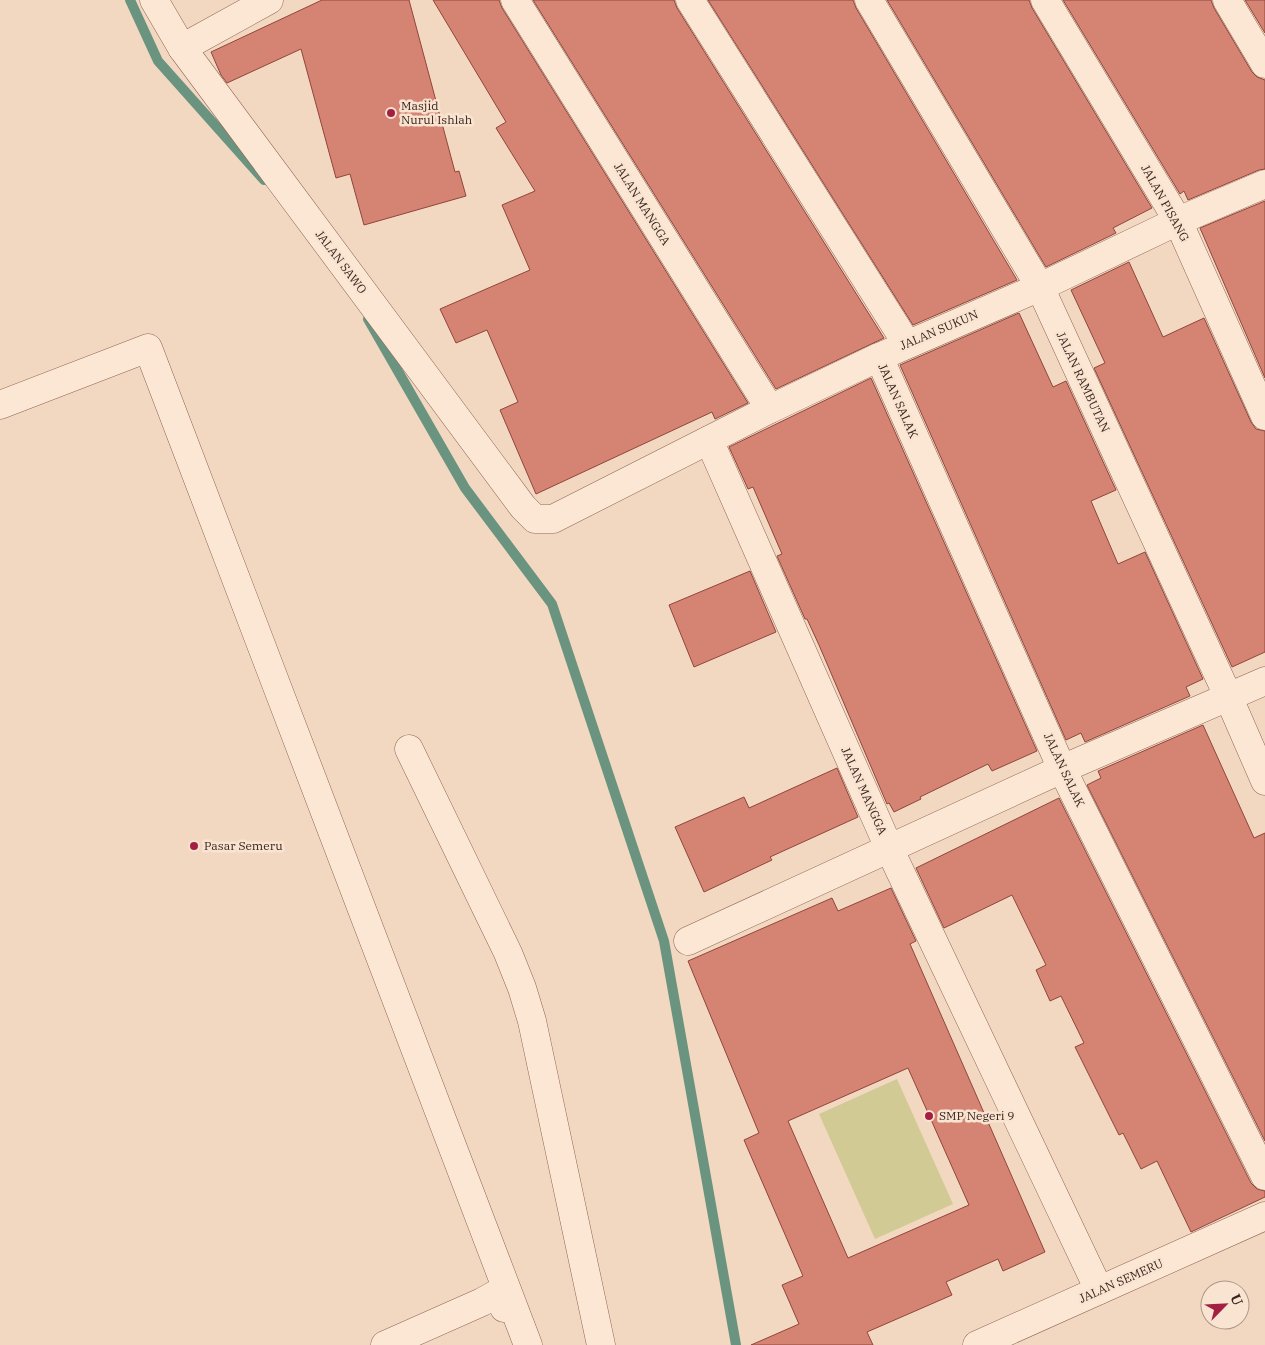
<svg xmlns="http://www.w3.org/2000/svg" width="1265" height="1345" viewBox="0 0 1265 1345" font-family="'IBM Plex Serif',serif">
<rect width="100%" height="100%" fill="#f3d8c1"/>
<path fill="#d2ca94" d="M897,1079L953,1204L875,1239L819,1114Z"/>
<g fill="none" stroke-linecap="round" stroke-linejoin="round">
<g stroke="#6a947f" stroke-width="10">
<path d="M130,0L158,61L264,180"/>
<path d="M368,319L465,488L552,604L664,941L736,1345"/>
</g>
</g>
<g fill="#d58373" stroke="#90463a" fill-rule="evenodd">
<path d="M322,0H409L455,172L459,171L466,196L364,225L350,174L336,178L301,49L227,83L221,75L211,52Z"/>
<path d="M433,0H499L502,8L748,403L715,419L712,412L536,494L500,410L518,402L487,330L456,343L440,309L530,270L502,205L535,191L496,128L506,122Z"/>
<path d="M533,0H674L677,8L884,338L776,389Z"/>
<path d="M708,0H853L856,8L1017,280L913,325Z"/>
<path d="M887,0H1029L1032,8L1152,208L1113,228L1116,233L1046,267Z"/>
<path d="M1063,0H1211L1214,8L1252,72L1257,77L1265,80V169L1259,170L1188,200L1184,191L1180,194Z"/>
<path d="M1245,0H1265V33Z"/>
<path d="M1265,201V378L1200,228Z"/>
<path d="M1129,262L1163,337L1204,318L1251,422L1256,429L1265,431V652L1232,667L1094,368L1105,363L1071,290Z"/>
<path d="M1019,313L1053,387L1066,381L1116,490L1091,501L1118,564L1145,552L1203,679L1186,687L1190,696L1085,742L1081,733L1066,740L900,365Z"/>
<path d="M871,378L1037,751L992,771L988,764L920,797L921,799L894,812L889,803L887,804L819,645L807,619H805L777,556L782,554L753,487L748,489L729,447Z"/>
<path d="M750,571L776,632L694,667L669,605Z"/>
<path d="M1203,725L1254,838L1265,833V1141L1087,785L1101,778L1098,771Z"/>
<path d="M837,768L858,817L770,857L772,860L704,892L675,827L744,797L749,808Z"/>
<path d="M1059,798L1251,1183L1257,1189L1265,1191V1197L1191,1232L1157,1161L1141,1169L1123,1133L1119,1135L1075,1047L1084,1043L1061,996L1050,1001L1036,970L1046,965L1012,895L944,928L916,868Z"/>
<path d="M891,888L916,941L910,944L1045,1252L1003,1271L998,1259L946,1282L952,1295L867,1332L873,1345H751L799,1324L782,1285L803,1276L744,1140L759,1133L688,961L832,898L838,911ZM908,1068L969,1205L848,1258L788,1121Z"/>
</g>
<g fill="none" stroke-linecap="round" stroke-linejoin="round">
<defs>
<g id="minor">
<path d="M154,0L182,48L523,507L535,519H553L770,409L879,357L1040,287L1178,221L1265,184"/>
<path d="M515,0L770,409"/>
<path d="M690,0L907,344"/>
<path d="M869,0L1040,287L1228,696L1265,781"/>
<path d="M1045,0L1178,221L1265,416"/>
<path d="M1227,0L1265,64"/>
<path d="M182,48L269,0"/>
<path d="M879,357L1062,769L1265,1176"/>
<path d="M0,405L148,348L528,1345"/>
<path d="M709,440L889,848L1099,1290"/>
<path d="M409,749L508,953L522,988L532,1021L601,1345"/>
<path d="M688,941L1062,769L1265,681"/>
<path d="M385,1345L482,1302L505,1289L504,1308"/>
<path d="M977,1345L1265,1216"/>
</g>
</defs>
<use href="#minor" stroke="#8e6656" stroke-width="29"/>
<use href="#minor" stroke="#fce7d5" stroke-width="28"/>
</g>
<g fill="#a42042" stroke="#f9e4d2" stroke-width="2">
<circle cx="391" cy="113" r="5"/>
<circle cx="194" cy="846" r="5"/>
<circle cx="929" cy="1116" r="5"/>
</g>
<g text-anchor="middle" stroke-width="5" stroke-linejoin="round" paint-order="stroke">
<g font-size="12" fill="#3c241c" stroke="#f9e4d2" text-anchor="start">
<text x="401" y="110">Masjid<tspan x="401" dy="14">Nurul Ishlah</tspan></text>
<text x="204" y="850">Pasar Semeru</text>
<text x="939" y="1120">SMP Negeri 9</text>
</g>
<g font-size="12" fill="#3c241c" stroke="#f9e4d2">
<text transform="translate(1165 203) rotate(61)" y="4">JALAN PISANG</text>
<text transform="translate(642 204) rotate(58)" y="4">JALAN MANGGA</text>
<text transform="translate(341 262) rotate(53)" y="4">JALAN SAWO</text>
<text transform="translate(939 330) rotate(-23)" y="4">JALAN SUKUN</text>
<text transform="translate(1083 382) rotate(65)" y="4">JALAN RAMBUTAN</text>
<text transform="translate(898 401) rotate(66)" y="4">JALAN SALAK</text>
<text transform="translate(1064 770) rotate(65)" y="4">JALAN SALAK</text>
<text transform="translate(864 791) rotate(66)" y="4">JALAN MANGGA</text>
<text transform="translate(1121 1281) rotate(-24)" y="4">JALAN SEMERU</text>
</g>
</g>
<g transform="translate(1225 1305) rotate(66)"><circle r="24" fill="#f9e4d2" stroke="#ad9789"/>
<path d="M0-4L9 19L0 12L-9 19Z" fill="#a42042"/>
<text y="-8" font-size="14" font-weight="bold" text-anchor="middle" fill="#3c241c">U</text>
</g>
</svg>
